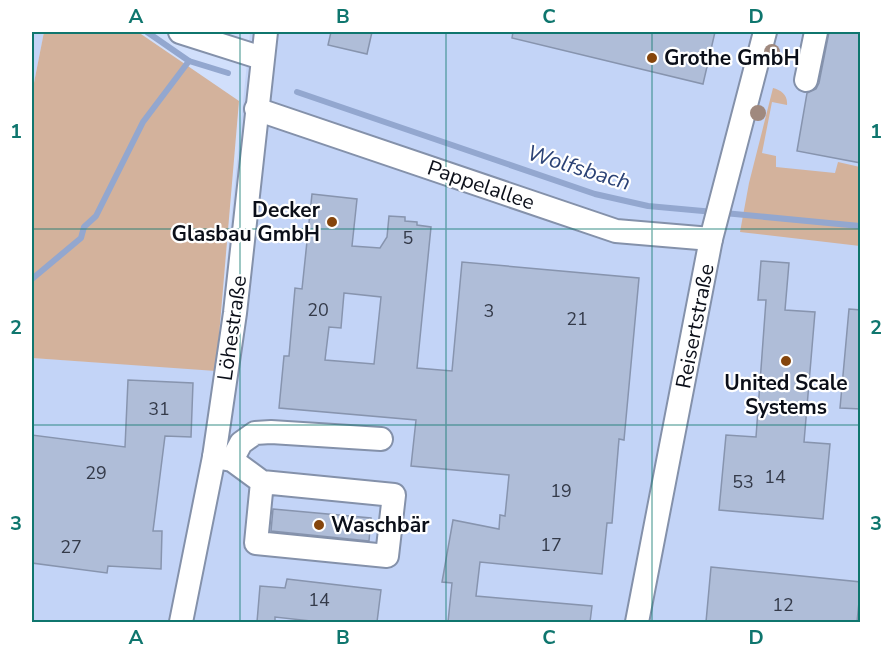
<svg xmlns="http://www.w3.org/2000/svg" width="892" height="654" viewBox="0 0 892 654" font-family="'Nunito Sans',sans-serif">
<rect width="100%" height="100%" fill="#d1dffb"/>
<g fill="#c3d4f7">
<path d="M32,32H44L32,93Z"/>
<path d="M245,32H860V622H32V358L216,370L250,33Z"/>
</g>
<g fill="#d3b29c">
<path d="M44,32H138L239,101L216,371L32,358V93Z"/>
<path d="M773,88C781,90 788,95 787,105L772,102L762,153L776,156V167L835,173L838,162L860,167V246L740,232L749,183Z"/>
</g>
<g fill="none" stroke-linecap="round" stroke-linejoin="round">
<g stroke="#93a7cf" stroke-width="6">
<path d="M147,32L189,61"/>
<path d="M297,92L595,194L648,206L714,212"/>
<path d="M724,213L860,226"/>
<path d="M32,279L81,238L84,227L96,216L143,122L189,61L228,73"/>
</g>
</g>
<g fill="#afbdd8" stroke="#8794ae" stroke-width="1.5" fill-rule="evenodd">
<path d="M331,32H372L367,54L328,45Z"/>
<path d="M513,32H715L703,84L512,38Z"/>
<path d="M829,32H861V163L797,151L807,93L816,89L819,83Z"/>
<path d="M312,194L357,199L352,246L380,248L387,237L389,216L405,217V221L417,222V225L431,227L417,368L452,371L462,262L639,278L624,440L619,439L612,523H607L602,574L480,562L476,596L592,606L590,622H448L452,583L442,582L453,520L499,529L500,515L505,516L509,475L411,466L416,420L279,408L284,356H289L295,288L302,289ZM344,293L381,297L374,364L325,360L329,327L341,328Z"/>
<path d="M761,261L789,263L785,310L815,312L804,442L830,444L823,519L719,510L726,435L756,437L766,300H758Z"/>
<path d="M849,309L861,310V409L840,408Z"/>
<path d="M128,380L193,383L191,437L165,436L153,531H162L161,569L108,566L107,573L32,563V435L125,447Z"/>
<path d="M273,509L371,518L369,541L271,531Z"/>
<path d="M711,567L861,582L857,622H706Z"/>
<path d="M287,579L381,590L377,622H320L275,617V622H257L260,586L285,588Z"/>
</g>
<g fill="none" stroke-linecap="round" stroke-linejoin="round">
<defs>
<g id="minor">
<path d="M180,32L262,58"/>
<path d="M806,80L816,32"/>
<path d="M256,109L616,231L711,239"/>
<path d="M214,457L232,460L262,482L394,495L387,556L256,543L262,482"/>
<path d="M232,460L241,443L255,433L271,432L381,439"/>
<path d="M181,622L214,457L235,313L266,32"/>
<path d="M637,622L711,239L765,32"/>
</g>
</defs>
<use href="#minor" stroke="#8491aa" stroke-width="26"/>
<use href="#minor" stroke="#fff" stroke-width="22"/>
</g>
<g fill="#a0897e">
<circle cx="772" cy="52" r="8"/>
<circle cx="758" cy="113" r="8"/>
</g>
<path fill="none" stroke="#0f766e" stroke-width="1.5" stroke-opacity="0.55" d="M240,32V622M446,32V622M652,32V622M32,229H860M32,425H860"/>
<g fill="#85450c" stroke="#fff" stroke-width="2">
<circle cx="652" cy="58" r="6"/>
<circle cx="332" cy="222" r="6"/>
<circle cx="786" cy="361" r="6"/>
<circle cx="319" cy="525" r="6"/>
</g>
<g text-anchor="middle" stroke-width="4.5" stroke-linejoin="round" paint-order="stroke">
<g font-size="18" fill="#343a49">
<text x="408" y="244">5</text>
<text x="318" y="316">20</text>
<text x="489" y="317">3</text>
<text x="577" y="325">21</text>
<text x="159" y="415">31</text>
<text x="96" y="479">29</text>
<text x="775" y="483">14</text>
<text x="743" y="488">53</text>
<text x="561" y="497">19</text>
<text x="551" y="551">17</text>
<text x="71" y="553">27</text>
<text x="319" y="606">14</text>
<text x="783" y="611">12</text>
</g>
<g font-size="21" font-weight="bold" fill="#0b0f19" stroke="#fff" text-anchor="start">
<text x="664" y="65">Grothe GmbH</text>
<text x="320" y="217" text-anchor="end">Decker<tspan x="320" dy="24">Glasbau GmbH</tspan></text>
<text x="786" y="390" text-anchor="middle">United Scale<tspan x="786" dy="24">Systems</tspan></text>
<text x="331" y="532">Waschbär</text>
</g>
<g font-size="21" fill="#0b0f19" stroke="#fff">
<text transform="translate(481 185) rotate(19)" y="7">Pappelallee</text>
<text transform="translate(695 326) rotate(-79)" y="7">Reisertstraße</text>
<text transform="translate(232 328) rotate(-82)" y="7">Löhestraße</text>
</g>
<g font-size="22" font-style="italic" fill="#2b4275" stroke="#fff">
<text transform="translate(579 167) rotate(17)" y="8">Wolfsbach</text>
</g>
</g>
<rect width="892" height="654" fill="none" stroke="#ffffff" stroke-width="66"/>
<rect x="33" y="33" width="826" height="588" fill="none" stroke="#0f766e" stroke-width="2"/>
<g font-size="20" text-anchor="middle" font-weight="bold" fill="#0f766e">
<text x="136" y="23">A</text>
<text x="343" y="23">B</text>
<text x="549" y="23">C</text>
<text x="756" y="23">D</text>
<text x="16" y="138">1</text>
<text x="876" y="138">1</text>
<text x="16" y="334">2</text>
<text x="876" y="334">2</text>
<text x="16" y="530">3</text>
<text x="876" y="530">3</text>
<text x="136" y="644">A</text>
<text x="343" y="644">B</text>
<text x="549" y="644">C</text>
<text x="756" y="644">D</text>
</g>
</svg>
